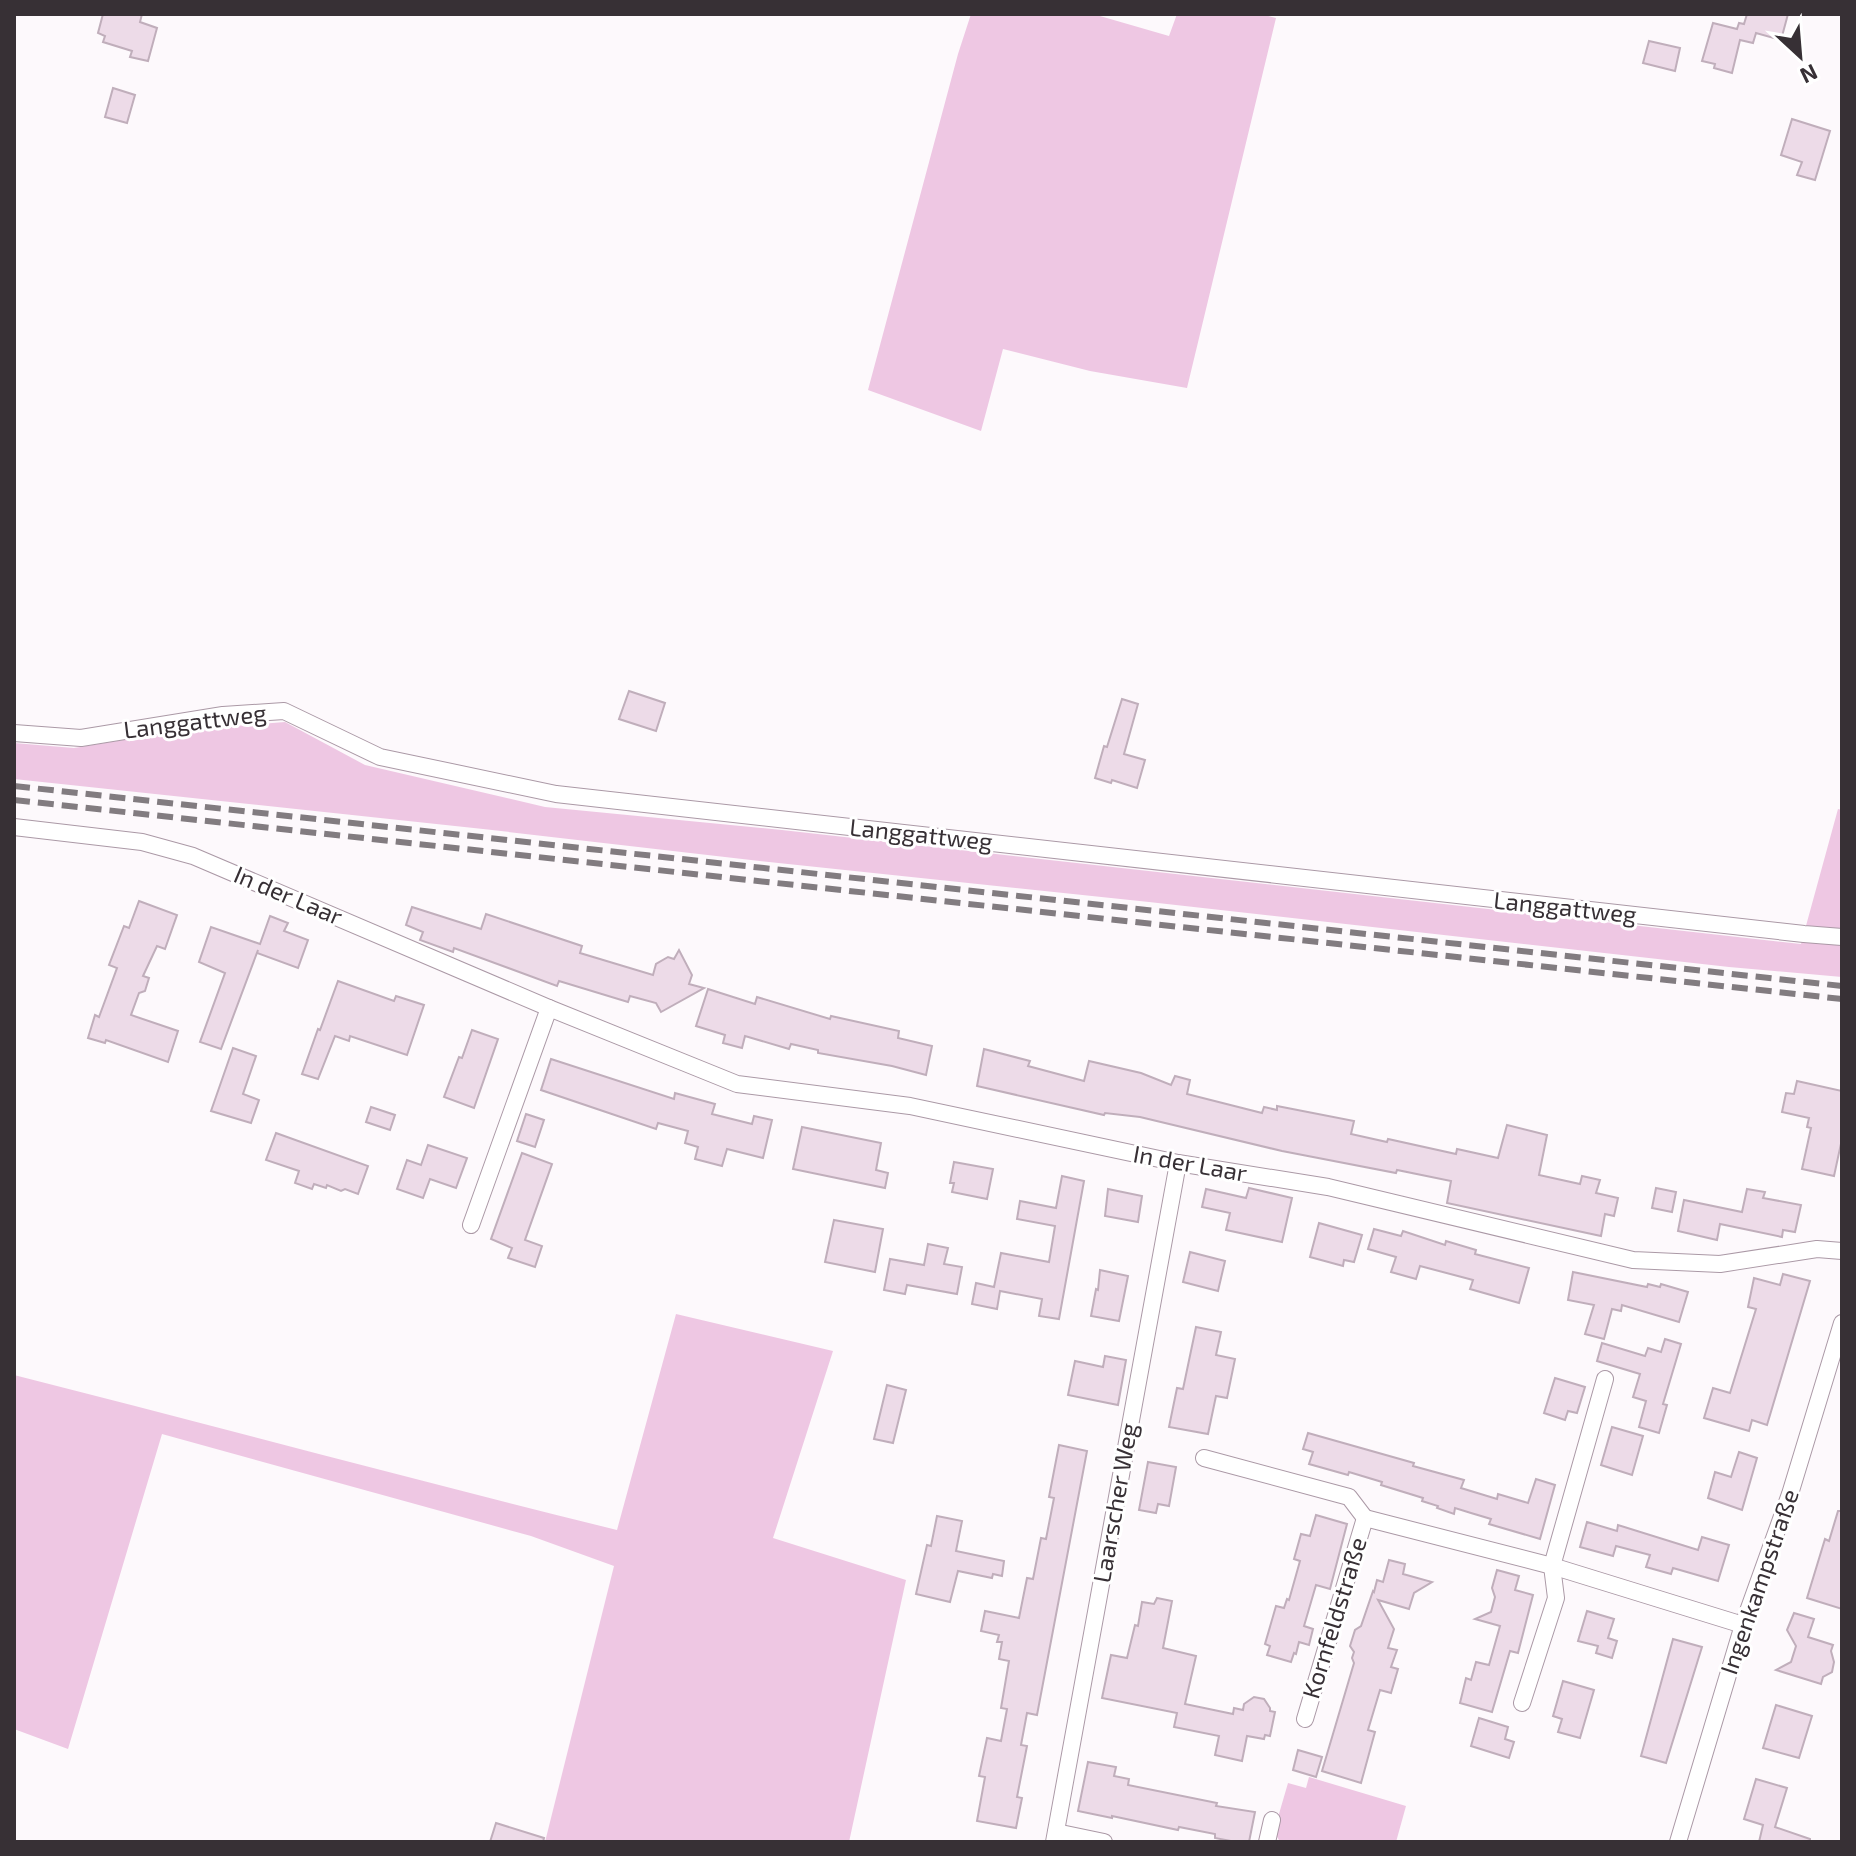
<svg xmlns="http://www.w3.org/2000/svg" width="1856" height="1856" viewBox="0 0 1856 1856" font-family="'Exo 2',sans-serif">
<rect width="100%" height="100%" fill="#fdf9fc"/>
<g fill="#eec7e3">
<path d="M971,14H1093L1169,36L1177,14H1261L1276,18L1187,388L1090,371L1003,349L981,431L868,390L958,54Z"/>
<path d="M285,722L365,765L545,807L782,830L1801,944L1838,809L1842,810V977L1729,967L1149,902L769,862L483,829L14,779V743L74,748L185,730Z"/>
<path d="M676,1314L833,1351L773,1538L906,1580L849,1842H545L614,1566L531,1536L162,1434L68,1749L14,1729V1375C215,1426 415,1480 617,1530Z"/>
<path d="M1309,1777L1406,1806L1396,1842H1280L1274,1831L1288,1783L1306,1788Z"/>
</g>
<g fill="#eddbe8" stroke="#c0aebb" stroke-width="2">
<path d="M103,14H142L140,22L157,28L148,61L130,57L132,51L103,42L105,36L98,33Z"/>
<path d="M1747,14H1788L1781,40L1756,33L1753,43L1740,40L1732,73L1714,68L1715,64L1702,61L1713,23L1737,29L1739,23L1744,24Z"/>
<path d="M1649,41L1680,48L1675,71L1643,63Z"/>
<path d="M113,88L135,95L127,123L105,117Z"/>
<path d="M1792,119L1830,131L1815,180L1797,175L1802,162L1781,155Z"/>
<path d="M629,691L665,703L656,731L619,719Z"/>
<path d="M1122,699L1138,704L1124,754L1145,760L1137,788L1112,780L1111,783L1095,778L1104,746L1107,747Z"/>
<path d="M139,901L177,915L165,949L157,946L143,976L149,978L145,991L139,993L131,1015L178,1031L168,1062L106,1040L105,1043L88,1038L95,1015L99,1017L117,968L109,965L124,926L129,928Z"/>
<path d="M412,907L481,929L486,914L582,946L580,953L653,975L656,964L668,957L674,959L679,950L692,975L689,984L704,988L661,1012L656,1003L630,996L628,1002L559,981L557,986L454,948L453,952L420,940L423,932L406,925Z"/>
<path d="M270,916L288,923L284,931L308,940L298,968L257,953L258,950L221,1049L200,1042L225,973L199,962L211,927L260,944Z"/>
<path d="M338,981L394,1001L396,996L424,1005L407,1055L350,1036L349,1041L335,1036L318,1079L302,1074L318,1029L320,1030Z"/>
<path d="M708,989L755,1004L757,997L830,1019L831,1016L899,1031L898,1038L932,1046L926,1075L892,1066L818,1053V1050L791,1044L789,1049L745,1036L742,1048L723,1043L725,1035L696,1026Z"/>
<path d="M472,1030L498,1039L474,1108L444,1097L459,1057L462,1058Z"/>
<path d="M233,1048L256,1056L243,1094L259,1100L251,1123L211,1111Z"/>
<path d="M984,1049L1030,1061L1028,1066L1084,1081L1089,1061L1141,1073L1171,1085L1175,1076L1190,1080L1187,1094L1262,1113L1264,1107L1277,1110V1106L1354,1121L1351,1134L1387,1142L1388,1139L1456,1154L1457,1149L1498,1158L1507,1125L1547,1135L1539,1175L1580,1184L1582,1176L1600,1180L1596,1193L1618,1198L1614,1216L1605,1214L1601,1236L1447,1203L1451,1181L1397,1170L1396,1173L1282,1151L1140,1117L1105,1113L1104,1115L977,1086Z"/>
<path d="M551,1059L674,1099L675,1093L715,1104L712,1114L752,1124L754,1116L772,1120L763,1158L727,1149L722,1166L695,1159L698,1147L685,1143L688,1131L658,1123L656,1129L541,1090Z"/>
<path d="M1797,1081L1842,1091V1139L1834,1176L1802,1169L1811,1128L1807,1127L1809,1118L1782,1112L1786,1093L1794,1094Z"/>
<path d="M371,1107L395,1115L390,1130L366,1122Z"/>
<path d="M526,1114L544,1120L535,1147L517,1141Z"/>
<path d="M802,1127L881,1143L876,1170L888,1173L885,1188L793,1169Z"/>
<path d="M276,1133L368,1166L358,1194L345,1189L341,1191L327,1185L326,1188L314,1184L312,1189L295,1183L299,1171L266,1160Z"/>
<path d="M428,1145L467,1158L456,1188L430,1179L423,1198L397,1189L407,1160L421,1165Z"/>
<path d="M522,1153L552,1164L525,1240L542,1246L535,1267L508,1258L512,1248L491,1239Z"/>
<path d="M954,1162L993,1169L987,1199L952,1192L954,1183H950Z"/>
<path d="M1062,1176L1084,1181L1059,1319L1039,1316L1042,1299L1000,1291L997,1309L972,1304L976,1283L994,1287L1001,1253L1049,1262L1055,1226L1017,1219L1020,1201L1056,1208Z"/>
<path d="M1249,1188L1292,1198L1282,1242L1226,1230L1230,1213L1202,1207L1206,1189L1246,1198Z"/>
<path d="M1656,1188L1676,1192L1672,1212L1652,1208Z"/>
<path d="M1108,1189L1142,1196L1138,1222L1105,1216Z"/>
<path d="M1747,1189L1765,1192L1763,1198L1801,1205L1795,1232L1783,1230L1782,1237L1720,1224L1717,1240L1678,1231L1684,1200L1742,1212Z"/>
<path d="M834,1220L883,1229L875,1272L825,1262Z"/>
<path d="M1319,1223L1362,1235L1354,1262L1344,1260L1343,1266L1310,1257Z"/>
<path d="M1374,1229L1401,1236L1403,1231L1445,1245L1446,1241L1476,1250L1475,1254L1529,1268L1519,1303L1470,1289L1473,1280L1420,1266L1416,1279L1391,1272L1396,1257L1368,1249Z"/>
<path d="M928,1244L948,1248L944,1264L962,1267L957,1294L907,1285L905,1294L884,1290L890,1259L924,1265Z"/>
<path d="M1190,1252L1225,1261L1218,1291L1183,1282Z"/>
<path d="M1100,1270L1128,1276L1119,1321L1091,1316L1096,1289L1098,1290Z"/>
<path d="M1573,1272L1647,1287L1648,1284L1660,1287L1661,1284L1688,1292L1679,1322L1622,1305L1621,1311L1612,1309L1604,1339L1585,1334L1594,1305L1568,1300Z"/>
<path d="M1783,1274L1810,1281L1767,1425L1752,1420L1749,1431L1704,1418L1713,1388L1730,1393L1756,1309L1748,1307L1754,1278L1780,1285Z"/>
<path d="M1196,1327L1221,1332L1216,1355L1235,1359L1227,1398L1216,1396L1208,1434L1169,1427L1177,1388L1183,1389Z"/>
<path d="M1665,1339L1681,1344L1663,1404L1667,1405L1659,1433L1639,1427L1646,1401L1633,1397L1640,1374L1597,1361L1602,1343L1645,1356L1648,1348L1661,1352Z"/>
<path d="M1105,1356L1126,1360L1118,1405L1068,1395L1075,1361L1103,1367Z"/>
<path d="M1555,1378L1585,1387L1577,1413L1568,1411L1565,1420L1544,1413Z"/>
<path d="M887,1385L906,1390L893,1443L874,1439Z"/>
<path d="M1612,1427L1643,1436L1632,1475L1601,1465Z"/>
<path d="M1308,1433L1414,1463L1413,1466L1464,1480L1461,1488L1497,1499L1498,1494L1528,1503L1536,1479L1555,1485L1540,1539L1489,1524L1491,1519L1471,1513L1455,1508L1454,1514L1437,1508L1438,1506L1422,1501L1423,1498L1381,1485L1382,1482L1349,1472L1348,1475L1309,1464L1313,1452L1303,1449Z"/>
<path d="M1059,1445L1087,1451L1037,1715L1027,1713L1021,1745L1027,1746L1017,1797L1022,1798L1016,1828L977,1821L985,1777L979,1776L987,1738L1001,1741L1007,1709L1001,1708L1009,1661L999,1659L1002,1642H997L999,1635L981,1631L985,1611L1019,1618L1027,1578L1033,1579L1041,1538L1046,1539L1054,1498L1049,1497Z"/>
<path d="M1739,1452L1757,1458L1742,1510L1708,1498L1715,1472L1731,1477Z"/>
<path d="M1148,1462L1176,1467L1169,1506L1158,1504L1156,1513L1139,1510Z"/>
<path d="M1838,1511H1842V1609L1807,1598L1825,1539L1829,1541Z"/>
<path d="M1316,1515L1347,1524L1330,1589L1316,1585L1304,1626L1313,1629L1309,1645L1299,1642L1296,1654L1294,1653L1291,1662L1267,1655L1270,1646L1265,1644L1276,1606L1284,1608L1287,1599L1289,1600L1300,1561L1294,1559L1301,1534L1310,1536Z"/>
<path d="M937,1516L962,1521L956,1551L1004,1561L1002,1576L993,1574L992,1578L958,1571L950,1602L916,1594L927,1545L931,1546Z"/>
<path d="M1587,1522L1617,1531L1618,1525L1698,1550L1702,1537L1729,1545L1718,1581L1673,1568L1671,1574L1646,1567L1650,1555L1616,1546L1613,1556L1580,1547Z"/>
<path d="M1389,1560L1405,1564L1403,1574L1432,1582L1414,1593L1409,1609L1378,1600L1394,1629L1388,1648L1397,1650L1391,1667L1398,1669L1391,1693L1380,1690L1368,1730L1375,1732L1361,1783L1322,1771L1354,1663L1352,1658L1354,1652L1350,1646L1355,1630L1361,1626L1373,1591L1374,1592L1377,1580L1383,1582Z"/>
<path d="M1497,1570L1519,1576L1515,1590L1533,1595L1518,1653L1510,1651L1492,1712L1460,1703L1466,1678L1471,1680L1476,1662L1489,1665L1500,1626L1475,1619L1491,1612L1495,1597L1492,1588Z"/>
<path d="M1157,1598L1172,1601L1163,1648L1196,1656L1185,1704L1233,1714L1234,1708L1243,1710L1244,1704L1254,1697L1264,1699L1270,1708V1711L1275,1712L1270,1736L1265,1735L1264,1739L1247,1736L1242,1761L1215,1755L1219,1736L1174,1727L1177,1713L1102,1698L1111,1655L1127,1658L1135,1625L1138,1626L1142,1602L1154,1604Z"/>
<path d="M1587,1611L1614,1619L1608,1638L1617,1641L1612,1658L1596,1653L1598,1646L1578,1641Z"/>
<path d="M1794,1613L1814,1619L1808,1637L1833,1645L1831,1651L1834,1662L1832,1672L1823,1677L1821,1684L1776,1670L1791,1662L1796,1646L1787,1630Z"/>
<path d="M1673,1639L1702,1647L1666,1763L1641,1756Z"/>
<path d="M1563,1681L1594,1690L1580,1738L1558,1732L1562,1719L1553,1716Z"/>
<path d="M1776,1705L1812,1716L1799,1758L1763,1748Z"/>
<path d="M1479,1718L1508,1727L1505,1739L1514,1742L1509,1758L1471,1746Z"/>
<path d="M1298,1750L1322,1757L1316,1777L1293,1770Z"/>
<path d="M1088,1762L1116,1767L1114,1776L1129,1779L1128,1785L1217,1803L1216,1806L1255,1812L1249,1842H1236L1215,1838V1834L1179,1827L1178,1830L1112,1816V1818L1078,1811Z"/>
<path d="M1756,1779L1787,1788L1775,1827L1810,1839V1842H1759L1763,1825L1744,1819Z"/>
<path d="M496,1823L544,1838L543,1842H490Z"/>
</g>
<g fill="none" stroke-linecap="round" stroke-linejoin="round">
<defs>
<g id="minor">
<path d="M14,733L81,738L223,715L284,711L380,757L556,794L1804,934L1842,937"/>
<path d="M14,827L142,842L193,856L549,1008L737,1084L910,1106L1178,1163L1328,1187L1633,1260L1720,1264L1817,1249L1842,1251"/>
<path d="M471,1225L549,1008"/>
<path d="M1204,1458L1349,1497L1365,1518"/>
<path d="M1522,1703L1556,1598L1552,1566L1605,1379"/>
<path d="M1305,1719L1365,1518L1552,1566L1743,1625"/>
<path d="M1056,1832L1104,1842"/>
<path d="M1054,1842L1178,1163"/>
<path d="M1267,1842L1272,1820"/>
<path d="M1678,1842L1743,1625L1790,1494L1842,1323"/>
</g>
</defs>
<use href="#minor" stroke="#ab99a6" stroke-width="18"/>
<use href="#minor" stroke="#fff" stroke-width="16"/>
<g stroke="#827c80" stroke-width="6" stroke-dasharray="16 8" stroke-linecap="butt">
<path d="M14,786L1842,986"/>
<path d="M14,800L1842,999"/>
</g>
</g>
<g text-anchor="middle" stroke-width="6" stroke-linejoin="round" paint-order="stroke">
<g font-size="24" fill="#373035" stroke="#fff">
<text transform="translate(195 722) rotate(-7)" y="8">Langgattweg</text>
<text transform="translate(921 835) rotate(6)" y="8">Langgattweg</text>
<text transform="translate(288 896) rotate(23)" y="8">In der Laar</text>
<text transform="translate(1565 908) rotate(6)" y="8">Langgattweg</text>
<text transform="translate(1190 1164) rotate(10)" y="8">In der Laar</text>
<text transform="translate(1116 1503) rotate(-80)" y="8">Laarscher Weg</text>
<text transform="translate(1760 1582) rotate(-71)" y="8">Ingenkampstraße</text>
<text transform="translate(1335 1618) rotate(-73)" y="8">Kornfeldstraße</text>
</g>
</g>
<rect width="1856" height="1856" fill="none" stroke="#373035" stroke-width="32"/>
<g transform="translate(1800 56) rotate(154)" stroke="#ffffff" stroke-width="6" paint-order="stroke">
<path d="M0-6L14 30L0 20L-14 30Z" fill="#373035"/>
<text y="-12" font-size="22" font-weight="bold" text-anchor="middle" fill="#373035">N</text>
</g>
</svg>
